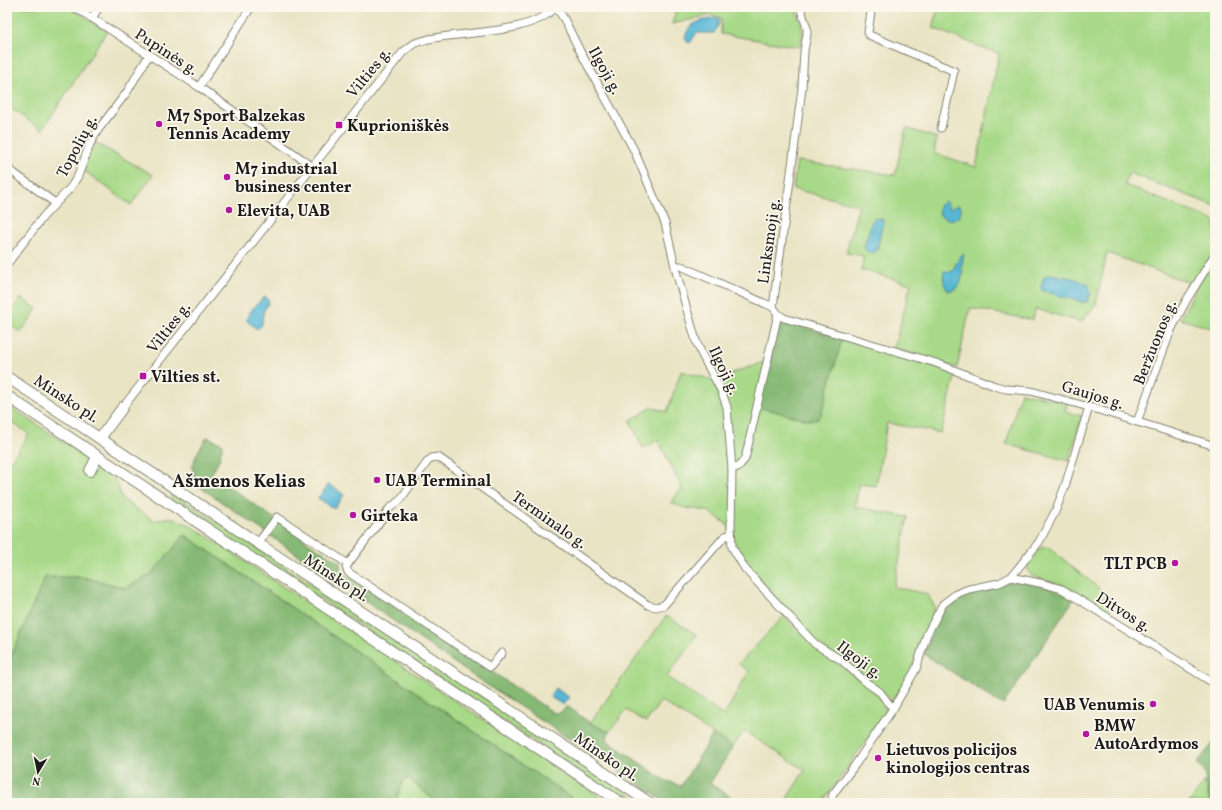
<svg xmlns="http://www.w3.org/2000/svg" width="1222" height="810" viewBox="0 0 1222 810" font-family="Vollkorn,serif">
<rect width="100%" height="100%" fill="#fbf7ec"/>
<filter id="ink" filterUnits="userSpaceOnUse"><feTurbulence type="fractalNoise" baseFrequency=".025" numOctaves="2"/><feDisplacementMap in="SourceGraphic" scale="8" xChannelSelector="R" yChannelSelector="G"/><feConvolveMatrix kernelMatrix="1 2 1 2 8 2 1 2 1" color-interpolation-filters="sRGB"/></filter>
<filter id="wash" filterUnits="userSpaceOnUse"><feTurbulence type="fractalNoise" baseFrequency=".012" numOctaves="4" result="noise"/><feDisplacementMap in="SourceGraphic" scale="16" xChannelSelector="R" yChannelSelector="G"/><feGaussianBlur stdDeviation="0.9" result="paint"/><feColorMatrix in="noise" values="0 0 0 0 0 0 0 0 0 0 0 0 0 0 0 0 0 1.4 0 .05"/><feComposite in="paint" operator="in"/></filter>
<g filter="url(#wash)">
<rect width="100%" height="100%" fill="#e9e4c4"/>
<g fill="#a8d988" stroke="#627a52" fill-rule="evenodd">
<path d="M7,7H69L107,31L42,130L7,106Z"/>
<path d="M677,7H794C802,25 806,28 799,47L721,34V18L711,15L672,24Z"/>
<path d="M938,7H1215V206L1129,173L1125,185L1215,221V252L1194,284L1107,253L1096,304L1081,322L1035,309L1033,320L970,308L957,368L894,348L911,284L861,270L864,256L846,253L859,205L793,189L797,161L895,175L906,128L937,138L934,153L976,167L999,54L933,28ZM960,257L961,268L963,274L943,279L944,272H952ZM1050,274L1076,279L1091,294L1084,303L1074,299L1042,290L1044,277Z"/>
<path d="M94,142L153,175L131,205L83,170Z"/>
<path d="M1215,258V329L1180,319L1198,285Z"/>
<path d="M21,298L37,309L21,332L7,323V318Z"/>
<path d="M842,339L893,352L956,373L941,433L887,423L876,486L859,484L855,507L908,517L894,587L927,594L935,607L918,650L914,666L894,702C870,680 841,664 817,642C790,619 768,590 745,563L738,552L728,525L708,511L685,508L679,506L671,502L682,488L658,440L643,448L630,421L652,407L667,412L681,371L713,380L770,360L816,420L821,415Z"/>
<path d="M1021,392L1067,403L1065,412L1082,416L1069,461L1006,444Z"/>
<path d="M7,405L108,471L116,481L122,499L154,521L170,517L190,525L609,803H579L185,535L151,574L126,588L82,577L45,578L7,665V467L29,434L7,419Z"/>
<path d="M173,493L644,803H627L172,500L171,498Z"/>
<path d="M1044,547L1049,548L1112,599L1108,615L1064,586L1032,576L1027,570C1027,561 1035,549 1044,547Z"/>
<path d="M666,616L697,635L667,677L724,716L749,671L739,664L784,616L819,650L867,685L883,701L886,708L885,714L822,803H784L805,770L744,731L733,747L661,701L646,722L626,710L609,732L590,723Z"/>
<path d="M408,778L438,803H395L403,780Z"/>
<path d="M1205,781L1210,803H1189Z"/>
</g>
<g fill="#86b974" stroke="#516a48">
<path d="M780,319L842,339L821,415L816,420H808L758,407Z"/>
<path d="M207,437L223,444L219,460L209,478L232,489L315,547L340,562V567L345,574L554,713C561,714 563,710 567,706L590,723L609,732L607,738L609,742L665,780L681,786L713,734L733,747L710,783L740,803H667L469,673L197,485L192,468L196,455Z"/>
<path d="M185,535L579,803H438L408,778L403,780L395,803H7V666L45,577H82L126,588L151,574Z"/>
<path d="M1017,581C1037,583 1056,589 1074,599L1003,705L924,654C931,635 938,613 954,600C966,590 1001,584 1017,581Z"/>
<path d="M1215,741V803H1210L1205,773L1197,763Z"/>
</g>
<g fill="#57b7d6" stroke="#3a6a79">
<path d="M715,18L719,19C719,24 717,29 714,33H696L691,42L688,43L685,37C690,21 701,21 715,18Z"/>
<path d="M945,201L950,209L957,205L961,207C962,221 948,223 939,214V206Z"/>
<path d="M875,218L882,219L883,222L877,250L874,253L866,251L864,247L872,221Z"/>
<path d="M964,254L961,268L963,274L960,284L955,289L948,291C943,284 943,280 944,271L952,272L960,256Z"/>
<path d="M1050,274L1076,279L1088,284L1091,294L1088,298V302C1083,303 1049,293 1042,290L1041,287L1044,277Z"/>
<path d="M264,297H266L269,301L263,313L262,325L257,329L247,321C247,311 258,304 264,297Z"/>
<path d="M329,484L344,495L334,509L318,498Z"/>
<path d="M555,688L569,697L563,705L550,697Z"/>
</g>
</g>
<g filter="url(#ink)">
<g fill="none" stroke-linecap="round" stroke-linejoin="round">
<defs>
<g id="minor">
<path d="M74,7L92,18"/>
<path d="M99,7L92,18L199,87"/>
<path d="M251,7L199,87L312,166"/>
<path d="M553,7L558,10L564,19L581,53L634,150L665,223L677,275L696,341L702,355L721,390L727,407L732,469L731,528L732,547L745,569L815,644L841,660L867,683L880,692L889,704L894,707"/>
<path d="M866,7L870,9L871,12L868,32L869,35L954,71L941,128"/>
<path d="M7,168L55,203"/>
<path d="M7,264L43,217L71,187L78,176L90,144L98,130L127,92L149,55"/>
<path d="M675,266H681L773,307"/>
<path d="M778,314L784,318L936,363L995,386L1006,389L1031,391L1089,407L1215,446"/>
<path d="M123,407L403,52L415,43L429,39C465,31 529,35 556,7"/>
<path d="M1137,422L1171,330L1186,301L1215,254"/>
<path d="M732,469L738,467L745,459L778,314L773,307L793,158L802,88L804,51L807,34V28L800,7"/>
<path d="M258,543L277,517L348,564L390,508L400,500L428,461L432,458L438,457L648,605L656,607L664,605L725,536L731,535"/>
<path d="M348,564L346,567L348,572L490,667L502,653"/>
<path d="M1011,577L1044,584L1062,589L1215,684"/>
<path d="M831,803L833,794L855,765L894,707L916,669L927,634L943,604L956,594L969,589L999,583L1011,577L1039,542L1055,512L1065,486L1089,407"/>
</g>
<g id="highway">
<path d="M7,377L650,803"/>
<path d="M7,396L621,803"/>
<path d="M100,438L123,407"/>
<path d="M90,471L97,457"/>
</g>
</defs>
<use href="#minor" stroke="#828070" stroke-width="9"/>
<use href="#highway" stroke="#828070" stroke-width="12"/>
<use href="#minor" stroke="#fff" stroke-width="7"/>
<use href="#highway" stroke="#fff" stroke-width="10"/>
</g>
</g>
<g fill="#b5179e" stroke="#fbf7ec" stroke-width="1.5">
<circle cx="159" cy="124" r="4"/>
<rect x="335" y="121" width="8" height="8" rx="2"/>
<circle cx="227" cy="177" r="4"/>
<circle cx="229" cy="210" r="4"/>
<rect x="139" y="372" width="8" height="8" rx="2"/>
<circle cx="377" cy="480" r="4"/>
<circle cx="353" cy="515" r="4"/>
<circle cx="1175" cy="563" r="4"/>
<circle cx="1153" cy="704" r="4"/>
<circle cx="1086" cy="734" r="4"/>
<circle cx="878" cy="758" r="4"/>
</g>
<g text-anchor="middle" stroke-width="3.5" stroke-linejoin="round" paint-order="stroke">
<g font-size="16" fill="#1c1c1c" stroke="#fbf7ec">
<text transform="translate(167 51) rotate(33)" y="6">Pupinės g.</text>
<text transform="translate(606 70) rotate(61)" y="6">Ilgoji g.</text>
<text transform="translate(368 72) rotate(-51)" y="6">Vilties g.</text>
<text transform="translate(76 146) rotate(-62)" y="6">Topolių g.</text>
<text transform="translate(768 241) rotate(-82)" y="6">Linksmoji g.</text>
<text transform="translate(168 327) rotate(-52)" y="6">Vilties g.</text>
<text transform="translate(1154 342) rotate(-68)" y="6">Beržuonos g.</text>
<text transform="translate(725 370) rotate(65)" y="6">Ilgoji g.</text>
<text transform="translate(1093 394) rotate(17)" y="6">Gaujos g.</text>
<text transform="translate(67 398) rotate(33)" y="6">Minsko pl.</text>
<text transform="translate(550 519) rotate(35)" y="6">Terminalo g.</text>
<text transform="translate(337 577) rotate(33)" y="6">Minsko pl.</text>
<text transform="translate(1124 611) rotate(32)" y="6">Ditvos g.</text>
<text transform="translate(860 659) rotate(37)" y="6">Ilgoji g.</text>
<text transform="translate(607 756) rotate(34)" y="6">Minsko pl.</text>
</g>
<g font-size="16" font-weight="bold" fill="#1c1c1c" stroke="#fbf7ec" text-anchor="start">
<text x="167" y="121">M7 Sport Balzekas<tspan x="167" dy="18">Tennis Academy</tspan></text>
<text x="347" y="131">Kuprioniškės</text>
<text x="235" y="174">M7 industrial<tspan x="235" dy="18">business center</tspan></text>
<text x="237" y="216">Elevita, UAB</text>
<text x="151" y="382">Vilties st.</text>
<text x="385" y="486">UAB Terminal</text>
<text x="361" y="521">Girteka</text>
<text x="1167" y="569" text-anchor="end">TLT PCB</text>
<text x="1145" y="710" text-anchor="end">UAB Venumis</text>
<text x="1094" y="731">BMW<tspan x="1094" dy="18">AutoArdymos</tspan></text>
<text x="886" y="755">Lietuvos policijos<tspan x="886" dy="18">kinologijos centras</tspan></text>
</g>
<g font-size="18" font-weight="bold" fill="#1c1c1c" stroke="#fbf7ec">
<text x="239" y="487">Ašmenos Kelias</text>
</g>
</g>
<rect width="1222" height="810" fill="none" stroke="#fbf7ec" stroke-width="24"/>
<g transform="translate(38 772) rotate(190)" stroke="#fbf7ec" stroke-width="3" paint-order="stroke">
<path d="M0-3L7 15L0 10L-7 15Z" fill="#1c1c1c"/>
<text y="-6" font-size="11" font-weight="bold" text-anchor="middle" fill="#1c1c1c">N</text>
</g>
</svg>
